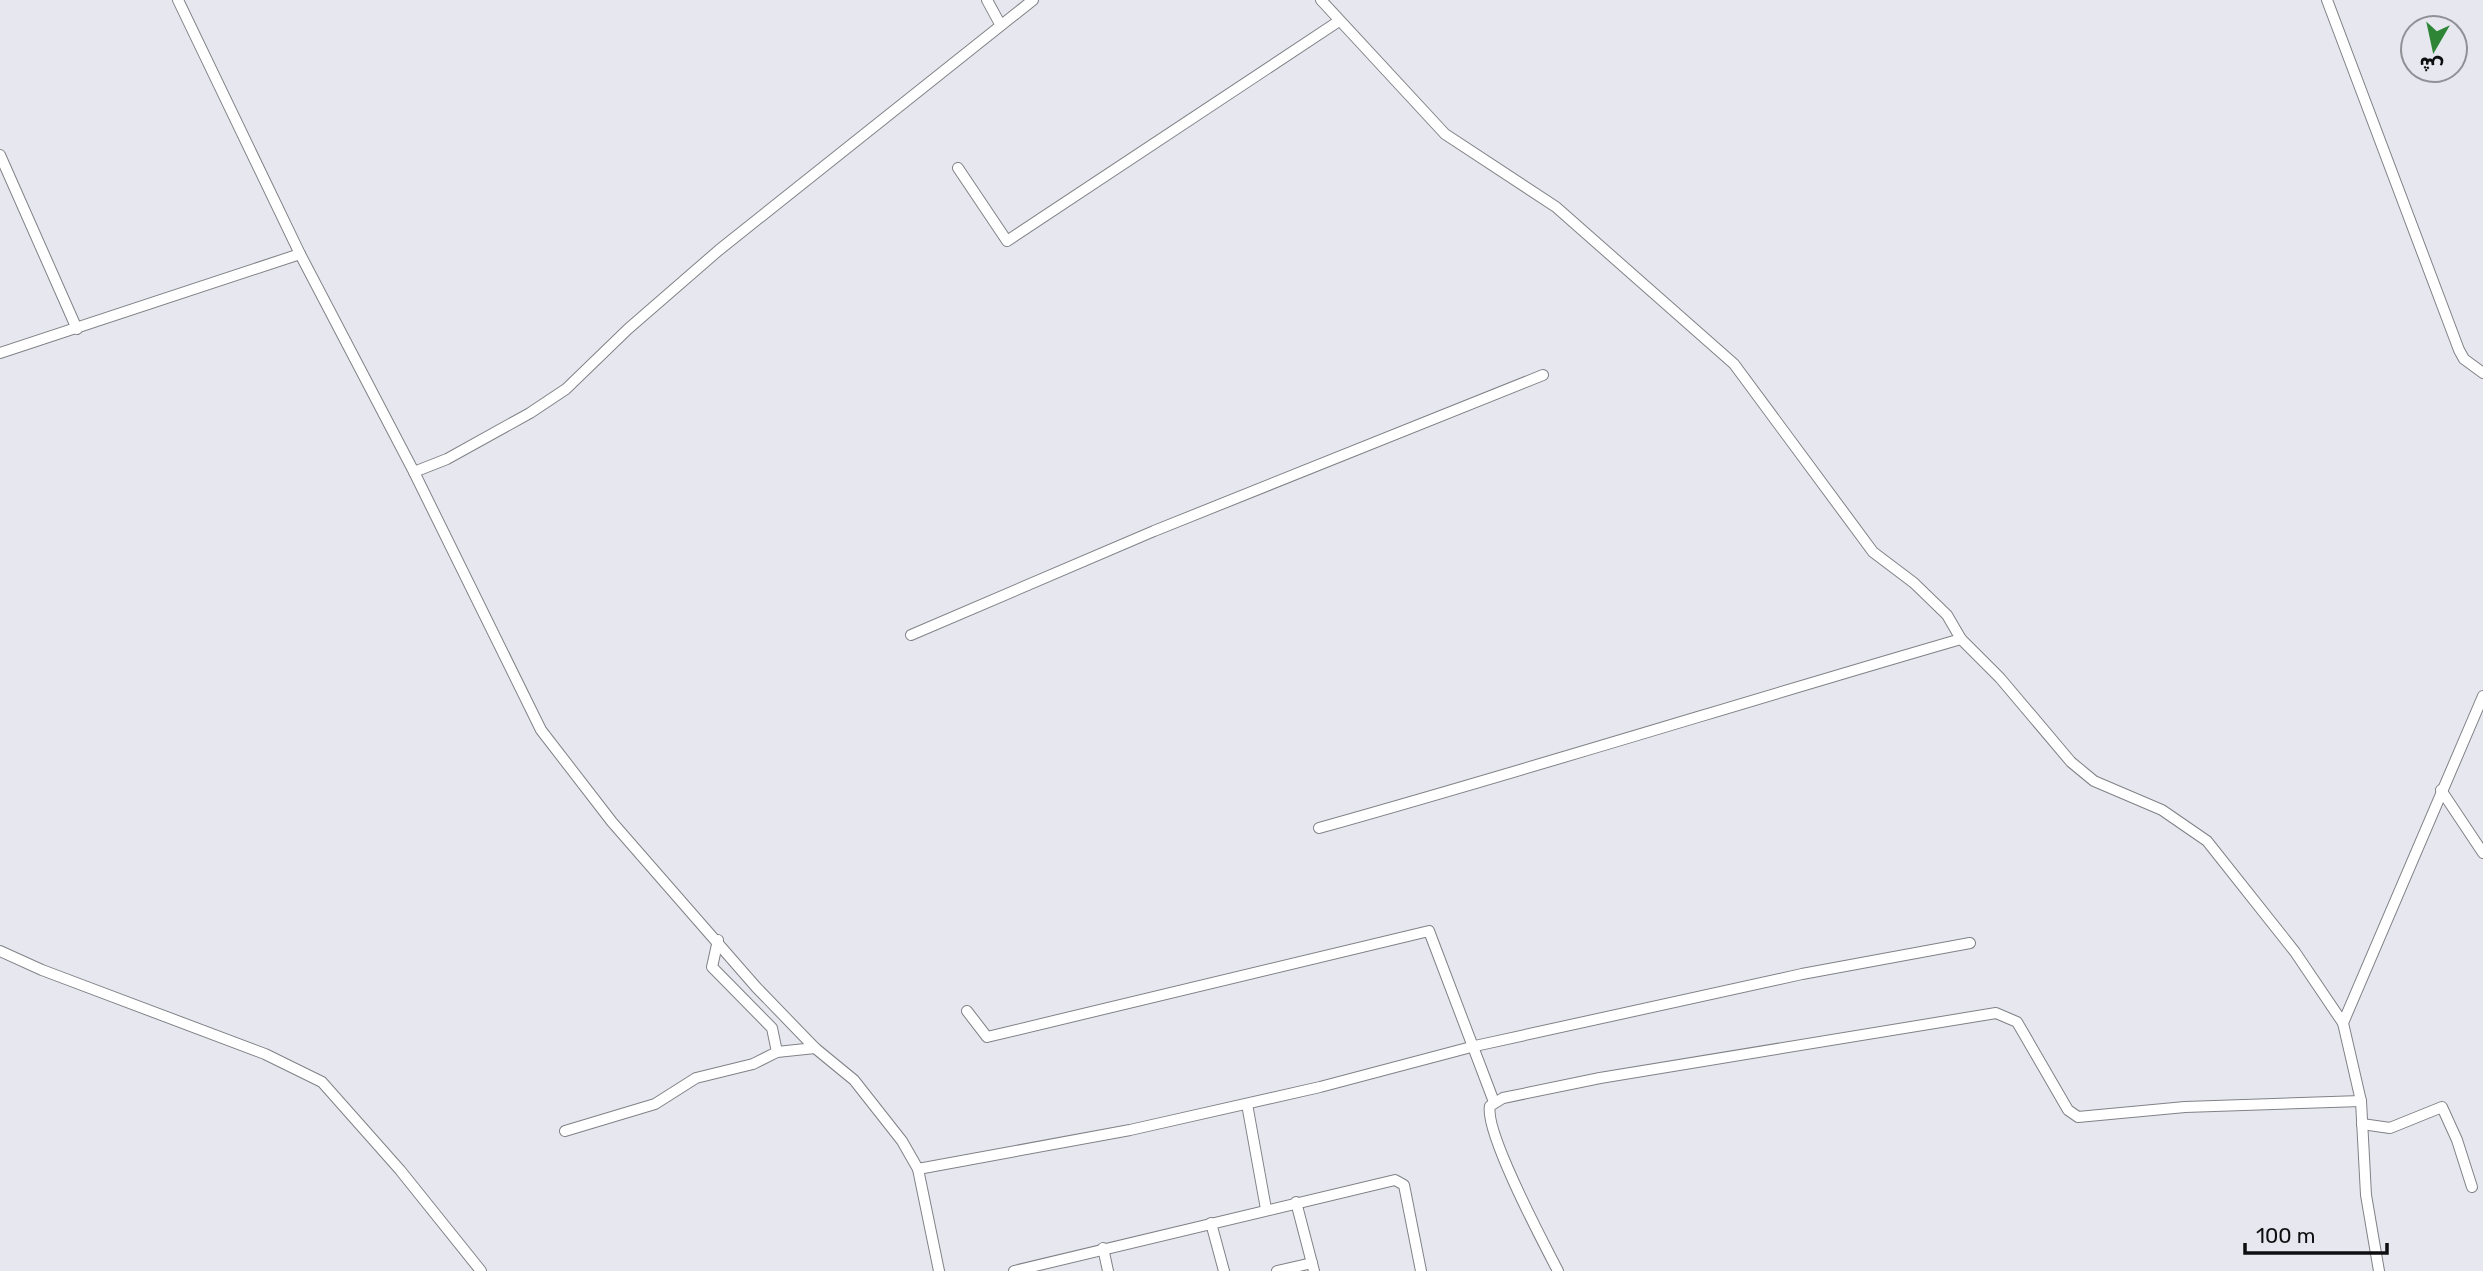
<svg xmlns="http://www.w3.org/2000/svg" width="2483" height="1271" viewBox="0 0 2483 1271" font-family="Rubik,'Noto Sans Arabic',sans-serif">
<rect width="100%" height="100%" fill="#e7e8ef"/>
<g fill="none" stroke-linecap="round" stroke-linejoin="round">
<defs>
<g id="minor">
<path d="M178,0L300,254L414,472L541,730L612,822L756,987L815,1048L854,1080L902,1141L918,1169L939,1271"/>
<path d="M987,0L1000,24"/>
<path d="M1321,0L1445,134L1556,207L1734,364L1873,552L1914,583L1947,615L1961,639L2000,678L2071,762L2094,781L2162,810L2207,841L2295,952L2343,1023L2361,1101L2366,1195L2379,1271"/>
<path d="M2327,0L2459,350L2464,359L2483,373"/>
<path d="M0,155L77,329"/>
<path d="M958,168L1007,241L1339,21"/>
<path d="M0,353L300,254"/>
<path d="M414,472L447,459L530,413L566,389L628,329L719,250L1033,0"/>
<path d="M911,635L1154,531L1543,375"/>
<path d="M2441,790L2483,853"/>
<path d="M1319,828C1534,768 1747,701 1961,639"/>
<path d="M0,951L42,970L265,1054L322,1082L400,1170L481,1271"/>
<path d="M967,1011L987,1037L1429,931L1494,1102"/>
<path d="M2343,1023L2483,696"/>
<path d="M777,1052L815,1048"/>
<path d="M1247,1104L1266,1209"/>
<path d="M2362,1124L2390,1128L2442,1107L2457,1140L2472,1187"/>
<path d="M565,1131L655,1104L696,1078L753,1064L777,1052L772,1028L712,967L718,940"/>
<path d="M918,1169L1130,1130L1320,1087L1475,1046L1802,974L1970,943"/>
<path d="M1296,1202L1314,1271"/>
<path d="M1211,1223L1224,1271"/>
<path d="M1103,1248L1108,1271"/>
<path d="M1014,1271L1395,1180L1404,1185L1421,1271"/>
<path d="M1277,1271L1312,1263"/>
<path d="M1558,1271C1544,1244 1484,1131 1490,1106L1503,1098L1600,1078L1996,1013L2017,1022L2068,1110L2078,1117L2185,1107L2361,1101"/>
</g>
</defs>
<use href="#minor" stroke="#808287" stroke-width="12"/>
<use href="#minor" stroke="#fff" stroke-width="10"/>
</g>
<g transform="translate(2434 49) rotate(189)"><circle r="33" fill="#e7e8ef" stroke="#909196" stroke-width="2"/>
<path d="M0-5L12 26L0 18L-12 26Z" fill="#2d8535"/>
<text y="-10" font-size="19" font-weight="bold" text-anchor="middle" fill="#0e0e10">ش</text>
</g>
<path d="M2245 1243v10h142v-10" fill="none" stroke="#0e0e10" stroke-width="3.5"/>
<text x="2256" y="1243" font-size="21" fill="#0e0e10" stroke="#e7e8ef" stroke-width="5" paint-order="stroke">100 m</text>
</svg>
